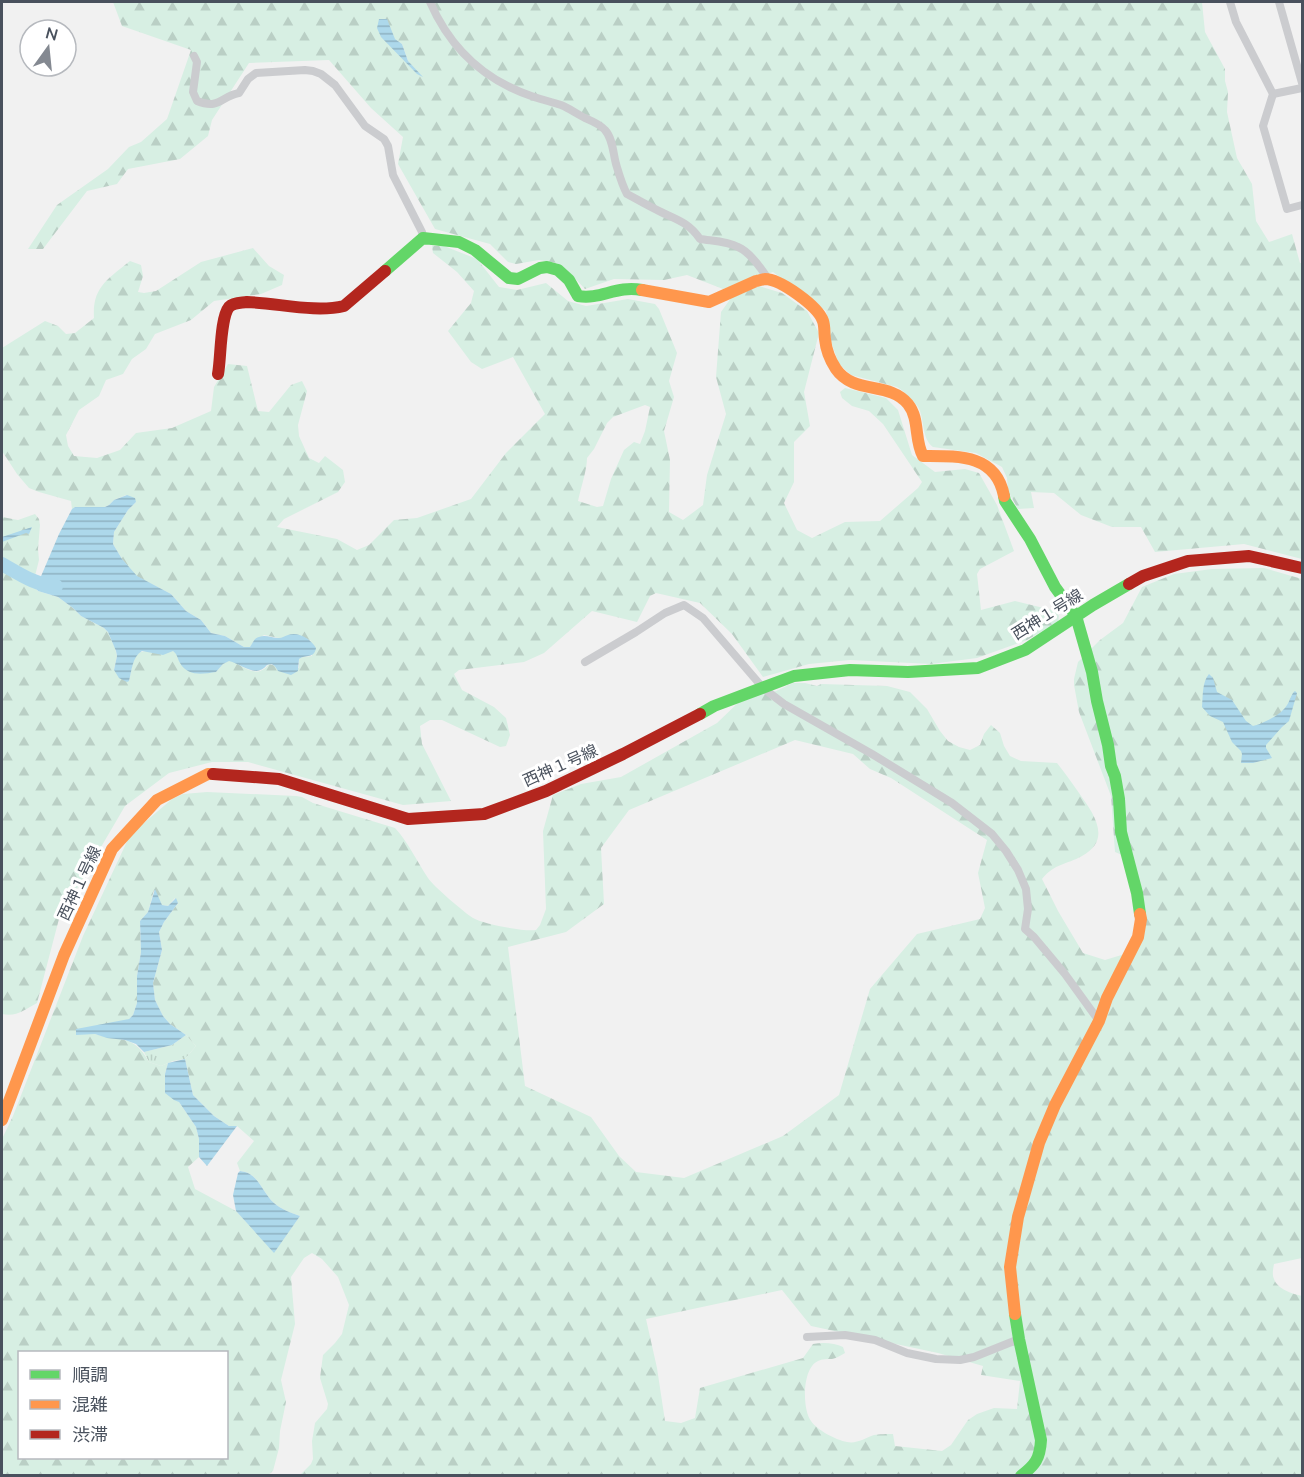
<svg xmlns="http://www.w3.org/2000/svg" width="1304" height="1477" viewBox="0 0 1304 1477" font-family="Mulish,'Noto Sans JP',sans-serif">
<defs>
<pattern id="grass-tufts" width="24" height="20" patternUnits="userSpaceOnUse" patternTransform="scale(1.5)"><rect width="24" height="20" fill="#d7efe3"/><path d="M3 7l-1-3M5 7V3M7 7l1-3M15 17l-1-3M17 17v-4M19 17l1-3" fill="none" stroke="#bacfc5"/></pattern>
<pattern id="forest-firs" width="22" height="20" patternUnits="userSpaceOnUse" patternTransform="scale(1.5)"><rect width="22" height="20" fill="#d7efe3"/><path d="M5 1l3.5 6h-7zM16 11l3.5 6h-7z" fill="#bacfc5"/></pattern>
<pattern id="water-rules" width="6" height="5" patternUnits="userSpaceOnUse" patternTransform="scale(1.5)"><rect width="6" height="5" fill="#add8eb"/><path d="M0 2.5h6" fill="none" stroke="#8fb2c2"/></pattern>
</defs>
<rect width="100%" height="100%" fill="#f1f1f1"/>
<path fill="url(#grass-tufts)" d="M186,1035L196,1046L185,1059L173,1061L161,1066L149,1062L144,1052L172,1045Z"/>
<g fill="url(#forest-firs)" fill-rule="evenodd">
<path d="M113,2H1202L1205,32L1225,69V81L1228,92L1227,112L1237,158L1252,184L1256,221L1269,242L1292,234L1300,263H1302V559L1244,544L1155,552L1141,527H1112L1081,515L1054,493L1031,492L1034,508L1018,509L1008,491L1007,478L1002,467L976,453L933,447C921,438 925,419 918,407C913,400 904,391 897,387L851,375L839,364L831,342L826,311L773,272L723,289L687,275L664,280L614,279L585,289L567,270L557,263L539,260L516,264L508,262L490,244L435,229L398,164L403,137L371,108L329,60L249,63L212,120L208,136L180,159L128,169L117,184L87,191L43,249H28L57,205L108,169L129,147L141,142L167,119L191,50L122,26ZM377,28L402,44L408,61L421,75Z"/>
<path d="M432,246H444L477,259L499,287L517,290L546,283L568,301L586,306L628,299L655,304L659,309L677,353L669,381L674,397L664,431L670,460L669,512L683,520L703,505L707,475L726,414L716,377L721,312L731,298L759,286L782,293L807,311L819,333L804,392L810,426L794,442V482L784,503L797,530L812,538L845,522L880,521L918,488L922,482L883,424L869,411L852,406L842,398L840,392L845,388L886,398L898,410L912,455L935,472L965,469L979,473L997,505L1014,551L980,569L977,574L981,610L1015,601L1056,611L1059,616L1058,622L1027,640L977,658L931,664L850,660L809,664L763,677L732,634L700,603L656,593L650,596L637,622L592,611L544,653L524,662L459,670L454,674L462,690L494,707L506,718L510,735L506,746L500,747L442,720H430L420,726L422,744L451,801L403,805L248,762H212L169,773L125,806L59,919L37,1003C24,1010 17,1017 2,1014V517L18,520L35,514L39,519L40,525L38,549L39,560L32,588H35L38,591L58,597L73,608L81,616L104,628L108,632L115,648L117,656L114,670L129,681C131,673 132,659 138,653C141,650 168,650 173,651C178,653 179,659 180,663L216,672L223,664L229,660C239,663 252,676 262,670C265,669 267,666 269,664L276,666L299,668V659L302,657L312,656L311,641L303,637L279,638L264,635L254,641L250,647H244L225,636L211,633L201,620L186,611L171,594L136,576L122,559L113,544L114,532L128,510L136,502L126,495L114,500L109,505L105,507H75L72,509L71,501L39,492L29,488L17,474L2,451V348L45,321L58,326L66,334L75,333L94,318C92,287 108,279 130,261L141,265L143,276L138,292L144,293L156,291L201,262L253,248L269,266L284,275L282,285L261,294L214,301L191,320L155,334L146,349L132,359L123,374L106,380L99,396L79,410L66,435L68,446L74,456L97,458L120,450L136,433L172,428L211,411L214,387L228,364L247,366L258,411L269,412L291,385L302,381L307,391L298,425L299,436L309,458L319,463L325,456L343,470L345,482L338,492L284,519L277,527L337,539L357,550L369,545L394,520L417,518L471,499L506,453L545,414L513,357L482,369L471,362L448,331L471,303L474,291L457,272L433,253ZM645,405L650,407L645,431L640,444L634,442L624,450L611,479L603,506L597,507L578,501C581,487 587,470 587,458L594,449L607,423L613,417Z"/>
<path d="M1264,568L1302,579V1258L1274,1264C1273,1269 1272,1275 1274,1279C1277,1289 1293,1294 1302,1296V1475H300L311,1464L313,1459L312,1441L315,1423L327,1409L328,1404L320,1378L323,1355L335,1343L342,1334L349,1305L338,1277L322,1259L312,1253L304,1258L291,1277L295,1324L281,1380L286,1402L280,1431L279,1448L273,1471L268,1475H2V1139L13,1116L83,936L130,835L172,799L183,794L207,792L296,796L302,797L313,803L395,828C409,843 417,862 428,878C433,886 465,913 473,918C483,924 525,932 536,930L540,925L546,909L543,831L553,795L581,784L621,777L717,723L743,698L776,691L793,683H805L817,686L821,684L887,686L910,692L927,709L940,731L948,741L959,747L970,750L980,745L984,734L991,725L1000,733L1004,746L1010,756L1021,761L1057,763C1065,773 1072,783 1079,793C1093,813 1113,839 1082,856C1066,865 1055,863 1042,879L1058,911L1083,953L1105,960L1138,950L1143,926L1132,859L1115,852L1111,796L1079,712L1074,685V679L1078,662L1100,640L1123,623L1142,587L1174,574L1212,569ZM795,740L853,754L870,769L891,778L987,840L978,873L985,908L980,919L917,934L870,989L839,1095L783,1136L684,1178L636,1172L619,1156L591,1117L525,1086L508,947L566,932L604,904L601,848L629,810ZM154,890L162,905L168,906L175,898L178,903L164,922L159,932L162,950L153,983L155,1000L163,1016L170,1024L186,1035L196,1046L185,1059L193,1095L214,1116L229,1126H237L254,1141L237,1163L240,1171C259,1173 261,1191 274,1203C281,1209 291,1213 300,1216L274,1252L236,1211L195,1189L188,1167L199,1157V1139L196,1127L179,1102L165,1074L168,1063L161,1066L149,1062C134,1034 121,1042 95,1034L129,1019L133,1015L137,1003V976L141,952L140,921L148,912ZM782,1290L811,1326L938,1353L983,1366L981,1375L1020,1381L1017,1409L994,1408L977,1414L968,1420L951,1445L942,1451L895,1446L893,1434C887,1434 879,1434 874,1435C865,1438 857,1444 847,1442C836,1440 817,1430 811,1421C802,1409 802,1368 818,1361C822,1359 828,1359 832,1359C837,1358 841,1355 845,1353L843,1347C835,1343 823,1342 813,1344L803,1358L700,1388L695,1418L681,1423L665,1421L657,1368L646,1319ZM20,1352H226V1458H20Z"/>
</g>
<g fill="url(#water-rules)">
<path d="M379,19H387L395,39L402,44L408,61L423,77L417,74L381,37L377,28Z"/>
<path d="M127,495L135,498L136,502L128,510L114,532L113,544L122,559L137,576L171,594L186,611L201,620L211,633L225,636L244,647H250C253,643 254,638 259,637C265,634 272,638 279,638C282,638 284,636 288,635C298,631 311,639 316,648C314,659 306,654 299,659L298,671L291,675L278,671C275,666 273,663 267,665C256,679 242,664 229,661L223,664L216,672C203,674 188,677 180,663C177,658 178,655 173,651L163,655L142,651C132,657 132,670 129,681L127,682L119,678L114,670L117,656L116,651L108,632L104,628L81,616L73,608L58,597L38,591L36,588L59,534L72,509L75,507H105L109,505L114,500Z"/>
<path d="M32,527L29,534L26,533L2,542V537Z"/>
<path d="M1209,674L1213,678L1217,692L1232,700L1246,721L1253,726C1260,725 1278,716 1283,710C1288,706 1290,698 1293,693L1295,691L1297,693L1289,721L1282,727L1266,745V748L1272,758L1253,763H1241L1242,754L1241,751L1232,742L1223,722L1210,716L1202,707C1203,696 1202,682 1209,674Z"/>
<path d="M155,889L162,905L168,906L176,898L178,903L164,922L159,932L162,950L153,983L155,1000L163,1016L170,1024L186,1035L172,1045L144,1052L136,1044L125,1040L107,1038L95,1034L76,1035V1029L129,1019L133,1015L137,1003V976L141,952L140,921L148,912Z"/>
<path d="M185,1059L193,1095L214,1116L229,1126H237L207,1166L199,1157V1139L196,1127L179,1102L174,1100L165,1093V1074L168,1063Z"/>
<path d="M240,1171C259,1173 261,1191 274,1203C281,1209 291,1213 300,1216L274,1253L236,1211L233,1195L238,1173Z"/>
</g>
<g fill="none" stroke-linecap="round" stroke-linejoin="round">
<path stroke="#add8eb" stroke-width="14" d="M2,564C18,573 37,586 56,586"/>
<g stroke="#cbcccf" stroke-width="8">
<path d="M430,2C451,50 485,81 534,97C543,100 552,102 561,105C569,108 577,114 585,118C592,121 600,124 605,130C613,139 613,153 616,164C619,174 622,185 627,194C638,200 650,207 661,212C678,220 689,223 700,239C712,241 727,241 738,247C750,252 761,268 768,279"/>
<path d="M1230,2L1236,22L1273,94L1263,126L1287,209L1302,205"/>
<path d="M1279,2L1302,83"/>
<path d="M194,56L197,62L193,92L197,101C220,110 221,96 239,93L248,79L256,73L305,70L313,71L321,74L335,85L365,126L384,139L388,146L393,175L422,232L423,238"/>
<path d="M1273,94L1302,88"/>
<path d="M585,662L636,632L665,613L684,605L703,618L763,688L784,704L872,754L952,803L992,834L1006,851L1018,870L1026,889L1028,909L1025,929L1034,937L1065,974L1099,1021"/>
<path d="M807,1337L845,1335L875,1340L907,1353L936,1359L960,1360L974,1357L1019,1339"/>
</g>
<g stroke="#63d668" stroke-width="12">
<path d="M385,271L423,238L459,242L475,250L509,278L518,279L540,268L547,267L558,270L569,280L578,296C601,300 616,285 642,290"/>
<path d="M1004,496L1005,501L1030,539L1055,587L1076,616L1092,672L1097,701L1108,745L1111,766L1115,776L1119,799L1121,832L1137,893L1140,914"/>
<path d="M700,714L714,706L794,676L850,670L908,672L978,668L1025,650L1093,605L1129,584"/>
<path d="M1015,1314L1019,1339L1041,1440C1040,1459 1035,1465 1021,1476"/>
</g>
<g stroke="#ff974d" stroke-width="12">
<path d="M642,290L709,302L756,281C757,281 764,279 765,279C780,279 818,306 823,321C825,327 824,333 825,339C826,349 830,360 836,369C854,395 889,381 908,404C920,419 914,440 923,456C958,456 996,454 1004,496"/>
<path d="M2,1120L64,955L112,849L157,800L208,774H213"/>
<path d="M1015,1314L1010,1267L1018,1217L1039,1143L1055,1105L1099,1021L1107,998L1138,937L1141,919L1140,914"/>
</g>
<g stroke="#b3261e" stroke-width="12">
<path d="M218,374C221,359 220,318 229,307C234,302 241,303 247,302C278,303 315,313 344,306L385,271"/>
<path d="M1129,584L1143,576L1188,561L1249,556L1302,568"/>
<path d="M213,774L279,779L408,819L484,814L546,791L623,754L700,714"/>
</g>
</g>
<g text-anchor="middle" stroke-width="6" stroke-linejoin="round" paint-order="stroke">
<g font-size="16" fill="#49515d" stroke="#fff">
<text transform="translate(1047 614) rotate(-32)" y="6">西神１号線</text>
<text transform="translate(560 765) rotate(-24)" y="6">西神１号線</text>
<text transform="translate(79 883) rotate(-65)" y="6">西神１号線</text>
</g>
</g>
<rect width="1304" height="1477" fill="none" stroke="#49515d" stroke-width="6"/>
<rect x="18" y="1351" width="210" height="108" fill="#ffffff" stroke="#b6b9be" stroke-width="1.5"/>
<rect x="30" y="1370" width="30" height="9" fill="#63d668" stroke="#b6b9be" stroke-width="1.5"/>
<text x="72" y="1381" font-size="18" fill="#49515d">順調</text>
<rect x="30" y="1400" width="30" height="9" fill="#ff974d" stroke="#b6b9be" stroke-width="1.5"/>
<text x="72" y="1411" font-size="18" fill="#49515d">混雑</text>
<rect x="30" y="1430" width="30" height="9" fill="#b3261e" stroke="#b6b9be" stroke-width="1.5"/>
<text x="72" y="1441" font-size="18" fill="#49515d">渋滞</text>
<g transform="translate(48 48) rotate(15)"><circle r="28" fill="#ffffff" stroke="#b6b9be" stroke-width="1.5"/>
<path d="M0-4.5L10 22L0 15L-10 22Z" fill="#848991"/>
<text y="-9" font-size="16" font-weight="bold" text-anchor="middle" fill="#49515d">N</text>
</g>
</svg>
